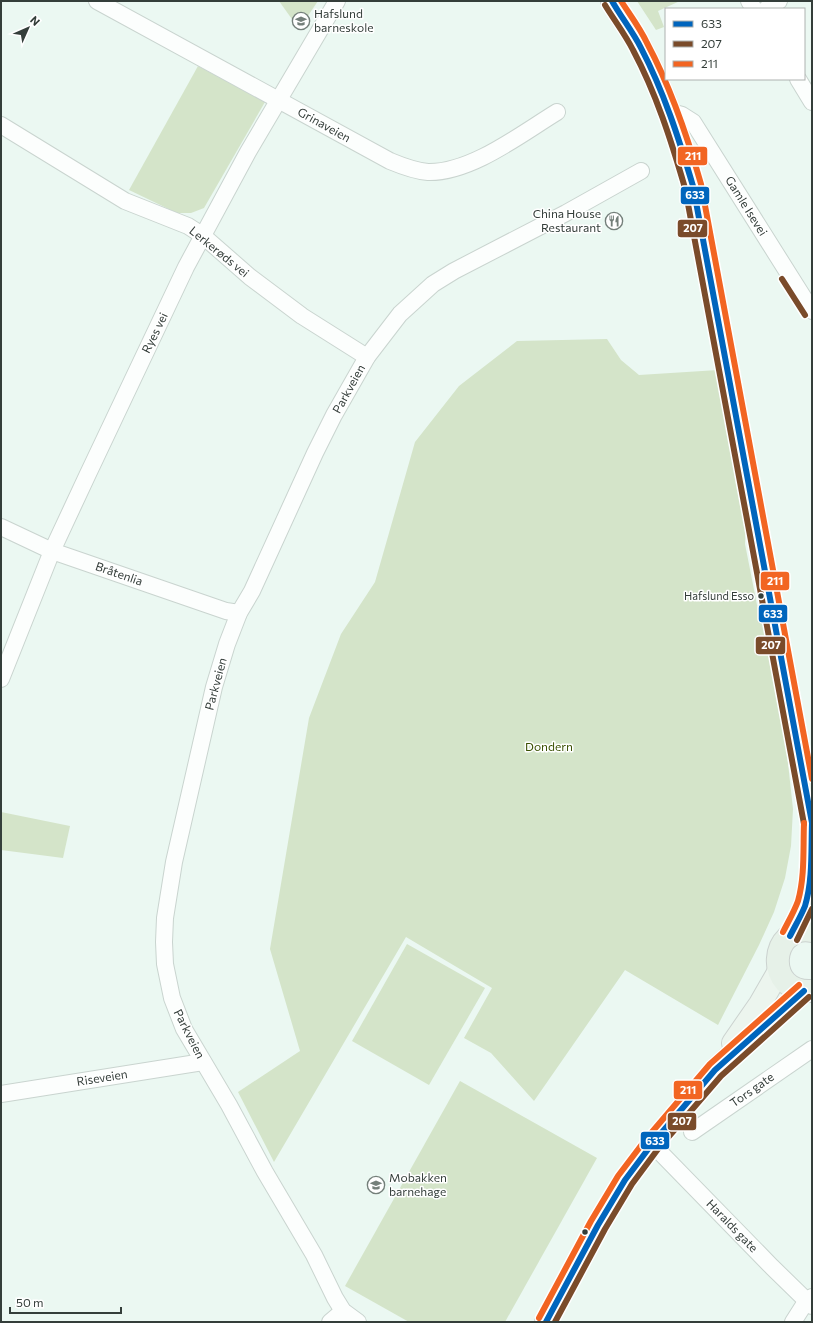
<svg xmlns="http://www.w3.org/2000/svg" width="813" height="1323" viewBox="0 0 813 1323" font-family="Commissioner,sans-serif">
<rect width="100%" height="100%" fill="#ebf8f2"/>
<g fill="#d4e4c9">
<path d="M279,1H318L299,29Z"/>
<path d="M637,1H680L658,11L664,27L656,30Z"/>
<path d="M198,66L265,102L204,208L191,213H177L129,190Z"/>
<path d="M607,339L621,360L639,375L718,370L746,522L745,544L759,615L768,636L775,664L787,754L793,809L791,846L785,878L774,912L759,945L718,1025L625,970L534,1101L491,1053L464,1038L492,988L406,937L274,1162L238,1092L300,1051L270,949L309,718L341,634L375,582L415,442L459,386L517,341Z"/>
<path d="M1,812L70,826L63,858L1,850Z"/>
<path d="M407,944L485,988L429,1085L352,1041Z"/>
<path d="M460,1081L597,1158L505,1322H409L345,1286Z"/>
</g>
<g fill="none" stroke-linecap="round" stroke-linejoin="round">
<defs>
<g id="minor">
<path d="M97,1L390,161C402,166 415,171 428,172C471,173 521,134 557,112"/>
<path d="M749,1L754,9"/>
<path d="M766,9L779,1"/>
<path d="M798,79L812,102"/>
<path d="M671,112L682,115L693,122L812,311"/>
<path d="M1,125L125,201L188,226L202,235L250,277L302,316L367,357"/>
<path d="M1,527L52,551L226,611L239,613"/>
<path d="M1,679L52,551L87,476L186,267L248,152L337,1"/>
<path d="M1,1094L203,1062"/>
<path d="M692,1132L812,1049"/>
<path d="M652,1144L772,1267L812,1306"/>
<path d="M330,1322L343,1311"/>
<path d="M358,1322L343,1311L335,1298L314,1255L265,1172L229,1105L184,1029L172,998L165,964L164,942L165,918L174,862L214,687L227,644L239,613L252,591L315,453L334,415L367,357L400,314L433,284L454,271L566,213L641,171"/>
<path d="M793,1322L807,1300L812,1297"/>
</g>
<g id="primary">
<path d="M733,1043L760,1004L779,971"/>
<path d="M546,1322L598,1225L625,1180L652,1144L715,1070L756,1033L804,991"/>
</g>
<g id="trunk">
<path d="M612,1C621,17 633,32 641,48C665,94 679,137 693,186L812,823"/>
<path d="M812,931C770,923 763,994 812,991"/>
<path d="M790,936C795,926 801,916 805,905C813,880 811,849 812,823"/>
</g>
</defs>
<use href="#minor" stroke="#c9d4cf" stroke-width="18"/>
<use href="#primary" stroke="#cbd2cf" stroke-width="24"/>
<use href="#trunk" stroke="#cbd2cf" stroke-width="24"/>
<use href="#minor" stroke="#fcfefd" stroke-width="16"/>
<use href="#primary" stroke="#ecf5ee" stroke-width="22"/>
<use href="#trunk" stroke="#e6f1e8" stroke-width="22"/>
<defs>
<g id="bus-1">
<path d="M612,1C621,17 633,32 641,48C664,92 679,139 693,186L812,823"/>
<path d="M790,936C795,926 801,916 805,906C813,879 811,850 812,823"/>
<path d="M546,1322L598,1225L625,1180L652,1144L715,1070L804,991"/>
</g>
<g id="bus-2">
<path d="M605,5C614,20 625,34 633,50C656,93 671,140 685,188L804,824"/>
<path d="M782,279L805,315"/>
<path d="M797,940L812,909"/>
<path d="M555,1322L605,1229L632,1184L658,1149L721,1076L809,997"/>
</g>
<g id="bus-3">
<path d="M621,1C630,15 640,28 647,43C671,88 687,135 701,184L812,779"/>
<path d="M783,932C788,922 794,912 798,901C805,876 803,849 804,823"/>
<path d="M539,1318L591,1221L618,1176L646,1139L710,1064L799,985"/>
</g>
</defs>
<use href="#bus-1" stroke="#fff" stroke-width="9"/>
<use href="#bus-2" stroke="#fff" stroke-width="9"/>
<use href="#bus-3" stroke="#fff" stroke-width="9"/>
<use href="#bus-1" stroke="#0065bd" stroke-width="6"/>
<use href="#bus-2" stroke="#7a4b2a" stroke-width="6"/>
<use href="#bus-3" stroke="#f26522" stroke-width="6"/>
</g>
<defs>
<symbol id="school-ring" viewBox="-11 -11 22 22"><circle r="9.5" fill="#fff" stroke="#747f7a" stroke-width="1.5"/><path d="M0-5L7-2L0 1L-7-2ZM-4 1L0 2.5L4 1V4Q0 6-4 4Z" fill="#747f7a"/></symbol>
<symbol id="restaurant-ring" viewBox="-11 -11 22 22"><circle r="9.5" fill="#fff" stroke="#747f7a" stroke-width="1.5"/><path d="M-5-6h1v4h1v-4h1v4h1v-4h1v5L-1.5 .5V6h-2V.5L-5-1ZM5-6V6H3V1.5H1.5Q1.5-4 5-6Z" fill="#747f7a"/></symbol>
</defs>
<g fill-rule="evenodd">
<use href="#school-ring" x="291" y="11" width="20" height="20"/>
<use href="#restaurant-ring" x="604" y="211" width="20" height="20"/>
<use href="#school-ring" x="366" y="1175" width="20" height="20"/>
</g>
<g fill="#343e3a" stroke="#fff" stroke-width="1.5">
<circle cx="761" cy="596" r="3.5"/>
<circle cx="585" cy="1232" r="3.5"/>
</g>
<g text-anchor="middle" stroke-width="3" stroke-linejoin="round" paint-order="stroke">
<g font-size="11" fill="#343e3a" stroke="#fff" text-anchor="end">
<text x="754" y="600">Hafslund Esso</text>
</g>
<g font-size="12" fill="#343e3a" stroke="#fff" text-anchor="start">
<text x="314" y="18">Hafslund<tspan x="314" dy="14">barneskole</tspan></text>
<text x="601" y="218" text-anchor="end">China House<tspan x="601" dy="14">Restaurant</tspan></text>
<text x="389" y="1182">Mobakken<tspan x="389" dy="14">barnehage</tspan></text>
</g>
<g font-size="12" fill="#343e3a" stroke="#fff">
<text transform="translate(324 125) rotate(29)" y="4">Grinaveien</text>
<text transform="translate(746 206) rotate(58)" y="4">Gamle Isevei</text>
<text transform="translate(219 252) rotate(39)" y="4">Lerkerøds vei</text>
<text transform="translate(155 333) rotate(-64)" y="4">Ryes vei</text>
<text transform="translate(349 389) rotate(-61)" y="4">Parkveien</text>
<text transform="translate(119 574) rotate(19)" y="4">Bråtenlia</text>
<text transform="translate(216 684) rotate(-75)" y="4">Parkveien</text>
<text transform="translate(189 1034) rotate(63)" y="4">Parkveien</text>
<text transform="translate(102 1078) rotate(-9)" y="4">Riseveien</text>
<text transform="translate(752 1090) rotate(-35)" y="4">Tors gate</text>
<text transform="translate(732 1226) rotate(46)" y="4">Haralds gate</text>
</g>
<g font-size="12" fill="#3a5002" stroke="#fff">
<text x="549" y="751">Dondern</text>
</g>
</g>
<g stroke="#fff" stroke-width="1.5">
<rect x="677" y="146" width="31" height="20" rx="4" fill="#f26522"/>
<rect x="680" y="186" width="30" height="19" rx="4" fill="#0065bd"/>
<rect x="677" y="219" width="31" height="19" rx="4" fill="#7a4b2a"/>
<rect x="760" y="571" width="30" height="20" rx="4" fill="#f26522"/>
<rect x="758" y="604" width="30" height="19" rx="4" fill="#0065bd"/>
<rect x="755" y="636" width="31" height="19" rx="4" fill="#7a4b2a"/>
<rect x="673" y="1080" width="30" height="20" rx="4" fill="#f26522"/>
<rect x="667" y="1112" width="30" height="19" rx="4" fill="#7a4b2a"/>
<rect x="640" y="1131" width="30" height="19" rx="4" fill="#0065bd"/>
</g>
<g font-size="11" text-anchor="middle" font-weight="bold" fill="#fff">
<text x="693" y="160">211</text>
<text x="695" y="199">633</text>
<text x="693" y="232">207</text>
<text x="775" y="585">211</text>
<text x="773" y="618">633</text>
<text x="771" y="649">207</text>
<text x="688" y="1094">211</text>
<text x="682" y="1125">207</text>
<text x="655" y="1145">633</text>
</g>
<rect width="813" height="1323" fill="none" stroke="#343e3a" stroke-width="4"/>
<rect x="665" y="8" width="140" height="72" fill="#ffffff" stroke="#aeb2b0"/>
<rect x="673" y="21" width="20" height="6" fill="#0065bd" stroke="#aeb2b0"/>
<text x="701" y="28" font-size="12" fill="#343e3a">633</text>
<rect x="673" y="41" width="20" height="6" fill="#7a4b2a" stroke="#aeb2b0"/>
<text x="701" y="48" font-size="12" fill="#343e3a">207</text>
<rect x="673" y="61" width="20" height="6" fill="#f26522" stroke="#aeb2b0"/>
<text x="701" y="68" font-size="12" fill="#343e3a">211</text>
<g transform="translate(28 28) rotate(45)" stroke="#ffffff" stroke-width="3" paint-order="stroke">
<path d="M0-3L7 15L0 10L-7 15Z" fill="#343e3a"/>
<text y="-6" font-size="11" font-weight="bold" text-anchor="middle" fill="#343e3a">N</text>
</g>
<path d="M10 1307v6h111v-6" fill="none" stroke="#343e3a" stroke-width="2"/>
<text x="16" y="1307" font-size="12" fill="#343e3a" stroke="#ffffff" stroke-width="3" paint-order="stroke">50 m</text>
</svg>
